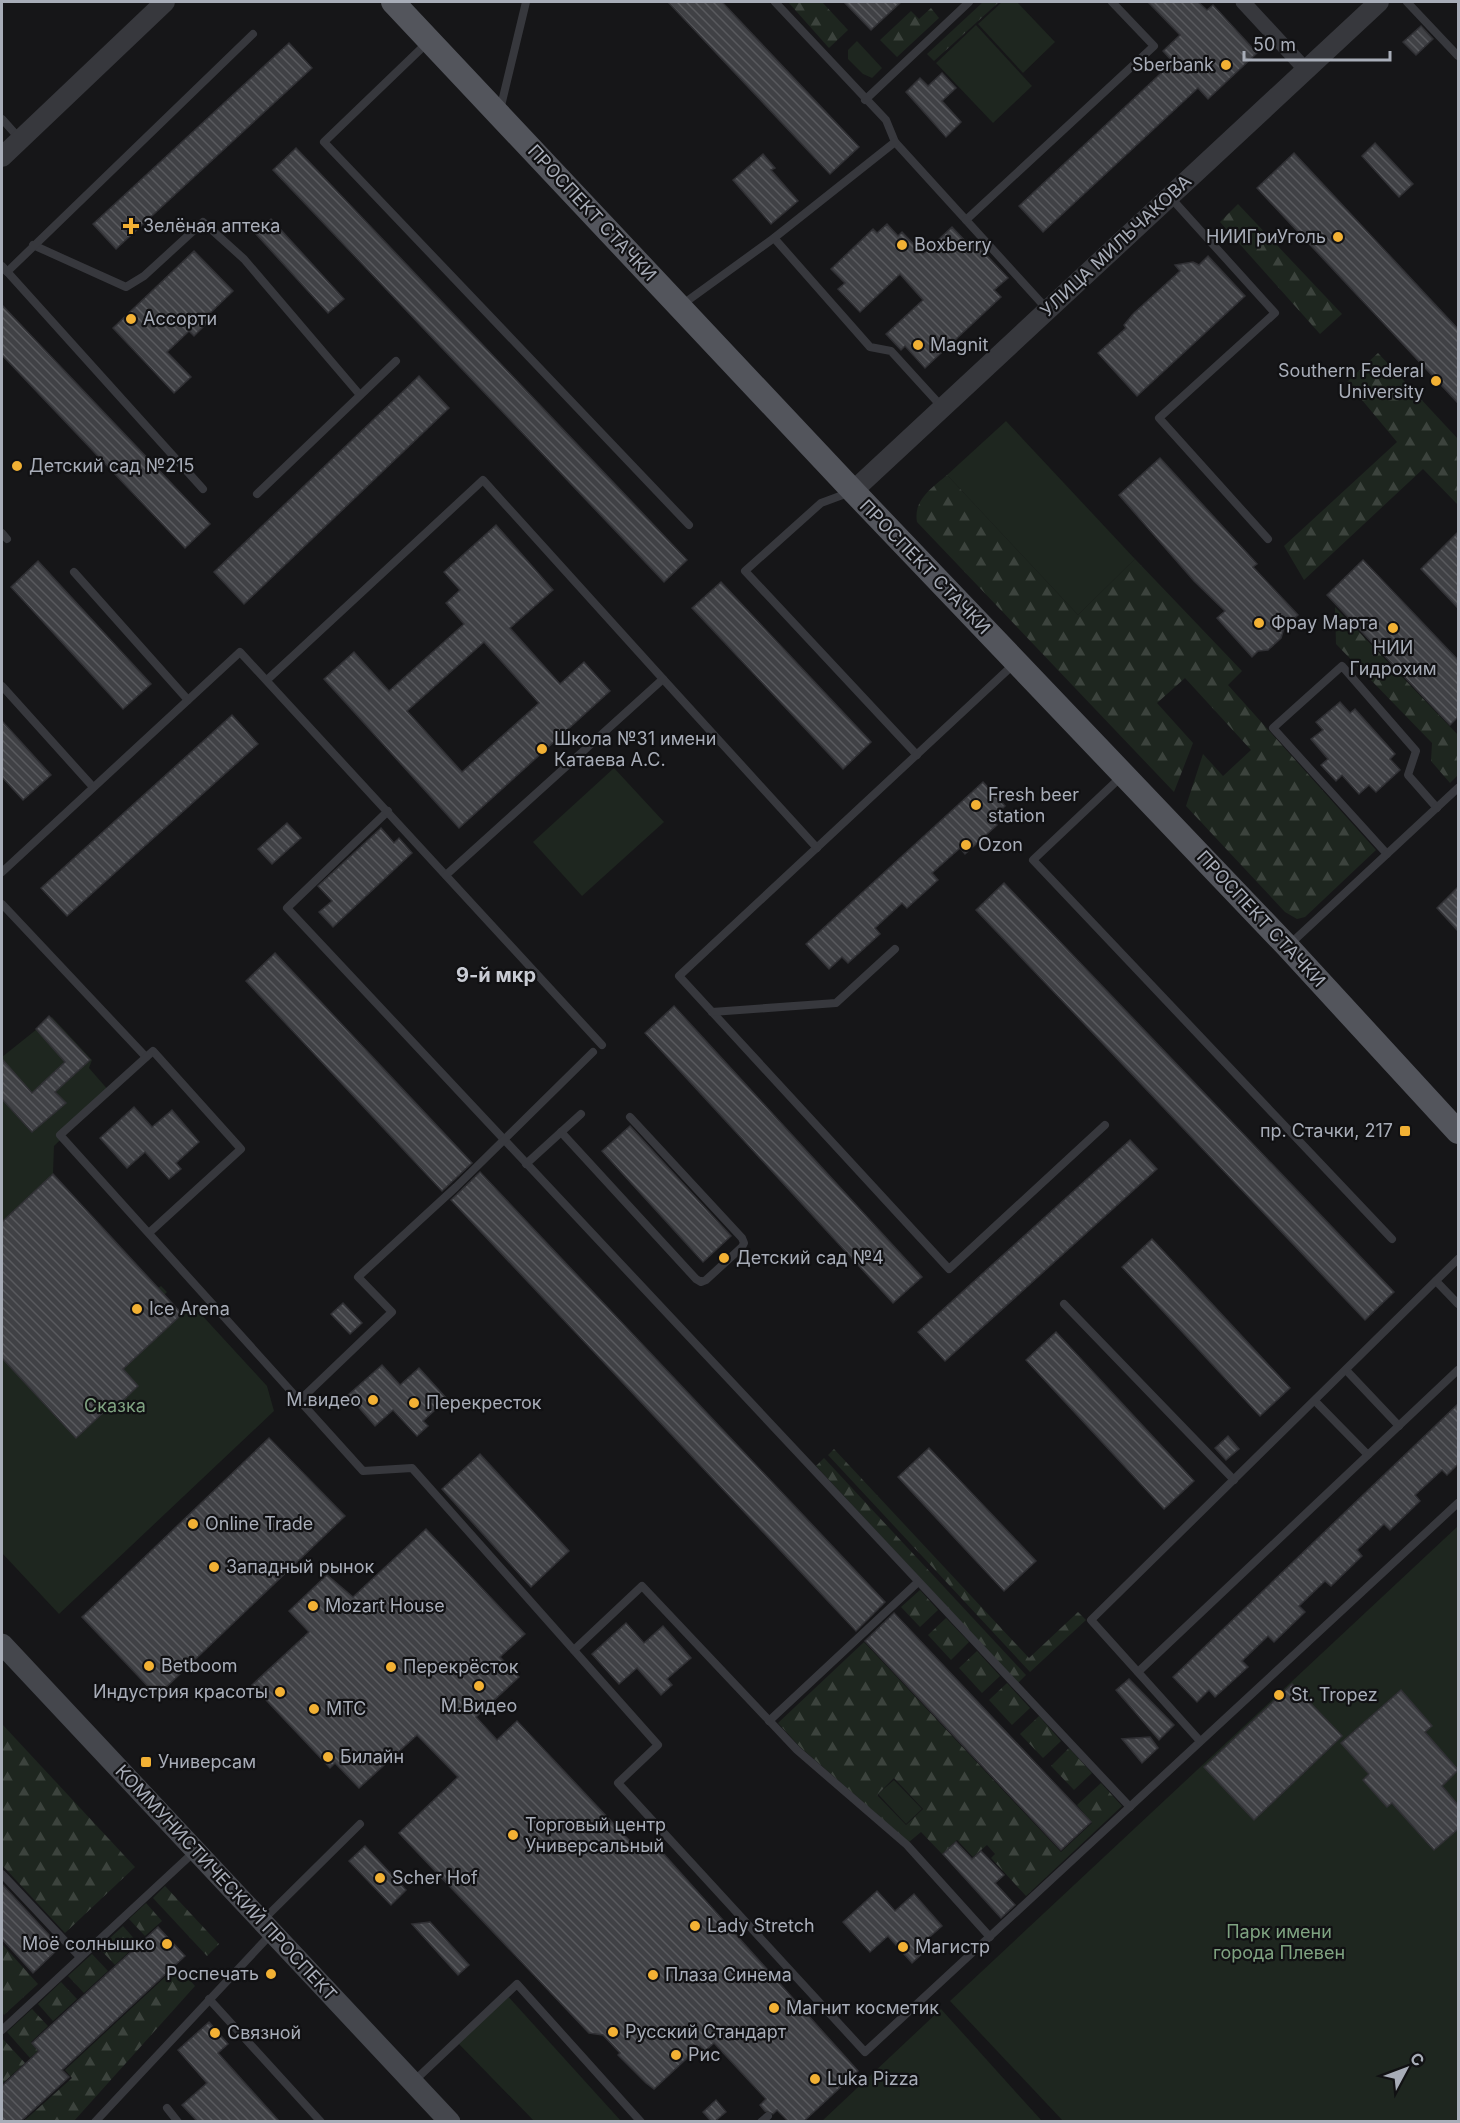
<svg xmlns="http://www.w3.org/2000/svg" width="1460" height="2123" viewBox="0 0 1460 2123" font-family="Inter,sans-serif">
<defs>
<pattern id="forest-firs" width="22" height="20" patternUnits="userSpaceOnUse" patternTransform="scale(1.5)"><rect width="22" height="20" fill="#1e261f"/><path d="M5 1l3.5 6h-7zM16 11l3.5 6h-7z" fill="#3c433d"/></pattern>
<pattern id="building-back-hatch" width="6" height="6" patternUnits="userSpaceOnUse" patternTransform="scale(1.5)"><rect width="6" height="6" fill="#404145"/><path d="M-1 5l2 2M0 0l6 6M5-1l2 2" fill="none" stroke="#595a5e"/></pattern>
</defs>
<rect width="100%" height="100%" fill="#161618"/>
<g fill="#1e261f">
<path d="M1002,2H1017L1055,42L1023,73L978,24Z"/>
<path d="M976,25L1032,86L993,123L936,63Z"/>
<path d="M857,41L882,68L872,78L863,74L848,59V50Z"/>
<path d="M1006,421L1135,559L1078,615L947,475Z"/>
<path d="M614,768L664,822L582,896L533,842Z"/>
<path d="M52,1017L92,1060L89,1068L110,1092L54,1146L53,1174L158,1288L161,1286L167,1292L164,1295L182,1314L199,1312L267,1386L274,1411L59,1614L2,1553V1057Z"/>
<path d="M1458,1526V2121H1063L950,2001Z"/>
<path d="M894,1780L922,1809L906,1824L878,1794Z"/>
<path d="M506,1994L621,2121H534L456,2041Z"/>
<path d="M941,2009L1042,2121H822Z"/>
</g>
<g fill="url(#forest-firs)" fill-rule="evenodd">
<path d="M788,2H822L848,30L829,48Z"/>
<path d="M983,2H999L934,61L927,54Z"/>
<path d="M931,8L939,18L897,57L880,40L911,11L919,19Z"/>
<path d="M1238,204L1342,314L1320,334L1220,222Z"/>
<path d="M1378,353L1458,439V505L1423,469L1304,580L1284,546L1397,442L1347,382Z"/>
<path d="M947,475L1078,615L1135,559L1242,671L1228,685L1376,850L1305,917L1297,919L1285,912L1186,806L1203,754L1223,776L1251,750L1185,678L1157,703L1193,743L1174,792L917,522C913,500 932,488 947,475Z"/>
<path d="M1335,607L1458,735V775L1450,783L1431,761L1432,743L1336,644Z"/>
<path d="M834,1449L1029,1658L1078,1612L1086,1620L1030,1672L828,1455Z"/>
<path d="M824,1458L1026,1675L1018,1683L816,1466Z"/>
<path d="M920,1590L938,1610L920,1627L901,1607Z"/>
<path d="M946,1618L969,1642L951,1660L928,1635Z"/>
<path d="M864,1642L1061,1852L1092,1823L1077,1805L1101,1783L1122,1806L1026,1896L991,1858L995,1854L987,1845L973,1857L957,1840L942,1854L921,1832L909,1842L800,1747L778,1723ZM894,1778L923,1809L906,1825L877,1795Z"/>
<path d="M977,1651L1000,1676L982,1693L959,1668Z"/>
<path d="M1007,1683L1030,1708L1012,1725L989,1700Z"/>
<path d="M1039,1716L1061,1741L1043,1758L1020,1734Z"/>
<path d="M2,1724L135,1867L65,1933L2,1865Z"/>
<path d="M1069,1748L1092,1773L1074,1790L1051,1766Z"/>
<path d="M165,1886L219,1944L207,1956L153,1898Z"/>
<path d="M146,1903L162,1921L145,1936L129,1919Z"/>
<path d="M123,1926L138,1943L115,1965L99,1948Z"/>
<path d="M2,1944L38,1984L4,2015L2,2012Z"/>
<path d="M92,1954L108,1971L84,1993L68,1976Z"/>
<path d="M177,1966L195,1986L74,2121H24L72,2078L65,2070Z"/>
<path d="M61,1982L77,1999L53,2021L38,2004Z"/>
<path d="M32,2009L48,2026L31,2042L38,2051L30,2058L7,2032Z"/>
<path d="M2,2038L25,2063L2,2084Z"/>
</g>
<g fill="url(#building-back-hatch)" stroke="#303034" stroke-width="1.5" fill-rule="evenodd">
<path d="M668,2H722L859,147L830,174Z"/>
<path d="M844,2H901L871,30Z"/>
<path d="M1148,2H1198L1207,10L1213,5L1257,53L1208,99L1198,88L1043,232L1019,206L1173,62L1163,51L1180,35Z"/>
<path d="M1421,26L1433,39L1416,55L1403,42Z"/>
<path d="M289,43L312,68L116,249L93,224Z"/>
<path d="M942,73L956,88L942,101L961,122L946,137L906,92L920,78L928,86Z"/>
<path d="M1375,143L1413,184L1399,197L1362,156Z"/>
<path d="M296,148L687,560L664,582L273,170Z"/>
<path d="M1294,153L1458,329V403L1257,188Z"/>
<path d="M763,154L775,168L771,170L798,201L771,224L733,180Z"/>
<path d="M271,219L344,299L328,313L255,233Z"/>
<path d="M887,224L898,236L902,232L923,254L952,227L969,245L973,241L1008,278L994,290L1001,297L925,368L905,346L901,350L886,334L923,300L900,274L860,312L838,289L845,283L831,269L873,229L877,233Z"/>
<path d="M194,251L233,291L207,316L210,320L194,336L189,331L167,352L191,377L174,393L113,328Z"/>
<path d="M1208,256L1245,296L1137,396L1098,353L1126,328L1124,325L1133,314L1180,271L1175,265L1193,262L1199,265Z"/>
<path d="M2,305L210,524L185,548L2,355Z"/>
<path d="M419,376L449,408L244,604L214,572Z"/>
<path d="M1160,458L1257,564L1253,567L1298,615L1284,628L1281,638L1268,650L1258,651L1252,657L1217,618L1225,611L1194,581L1119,495Z"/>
<path d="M496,525L553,590L510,628L560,684L584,662L610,691L459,828L324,679L354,652L389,691L464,624L446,603L460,590L444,572ZM484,642L539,703L462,772L407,711Z"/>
<path d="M1458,532V608L1421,569Z"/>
<path d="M1363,560L1458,660V717L1450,725L1327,595Z"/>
<path d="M38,561L151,684L123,709L11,587Z"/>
<path d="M721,582L871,742L843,769L692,608Z"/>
<path d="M1340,702L1350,713L1355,709L1395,754L1390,759L1400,770L1376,792L1369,785L1359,794L1342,775L1336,781L1321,765L1328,759L1311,739L1323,730L1316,722Z"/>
<path d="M232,715L258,744L67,916L41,888Z"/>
<path d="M2,721L51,775L23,800L2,777Z"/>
<path d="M983,782L1005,806L991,819L997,825L965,854L960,848L932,873L938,880L907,908L902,903L875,928L880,934L848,963L842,957L829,969L806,944Z"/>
<path d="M287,823L301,838L272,864L258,849Z"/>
<path d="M381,828L394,843L399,838L412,853L333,927L319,912L332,901L318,886Z"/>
<path d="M1004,883L1394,1292L1365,1320L976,910Z"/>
<path d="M1458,887V931L1437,908Z"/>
<path d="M275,953L472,1163L442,1191L246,981Z"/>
<path d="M674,1006L922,1277L893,1303L645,1033Z"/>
<path d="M49,1016L90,1060L55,1092L66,1103L32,1132L2,1099V1059L32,1093L65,1062L36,1029Z"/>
<path d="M134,1107L152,1127L172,1110L199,1142L176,1163L181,1169L169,1179L145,1152L127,1168L100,1138Z"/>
<path d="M630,1126L731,1236L703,1262L602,1151Z"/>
<path d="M1130,1140L1157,1169L945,1361L918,1332Z"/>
<path d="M480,1172L885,1602L856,1631L451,1200Z"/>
<path d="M53,1174L182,1314L123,1369L138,1386L112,1411L109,1407L76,1438L2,1358V1222Z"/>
<path d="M1152,1239L1290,1388L1260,1416L1122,1267Z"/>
<path d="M343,1303L362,1323L350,1334L331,1314Z"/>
<path d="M1056,1332L1194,1481L1164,1509L1026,1360Z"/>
<path d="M382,1365L400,1385L419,1368L447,1399L423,1421L428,1426L417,1436L393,1410L375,1426L348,1395Z"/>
<path d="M1458,1404V1464L1447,1475L1442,1470L1415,1495L1420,1501L1390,1530L1384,1524L1357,1550L1362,1556L1331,1586L1325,1581L1299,1606L1305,1612L1274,1642L1268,1636L1242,1661L1248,1667L1215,1697L1209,1690L1197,1702L1173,1677Z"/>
<path d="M1228,1436L1239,1449L1226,1460L1215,1448Z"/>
<path d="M269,1438L345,1516L157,1696L82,1617Z"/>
<path d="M929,1448L1036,1561L1004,1591L898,1477Z"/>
<path d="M480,1454L569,1551L531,1587L442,1489Z"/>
<path d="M426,1529L525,1634L500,1657L519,1677L476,1717L497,1740L517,1721L642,1854L654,1843L858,2071L804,2121H788L777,2110L773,2114L765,2111L760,2105L766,2099L714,2043L705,2051L700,2046L654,2089L646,2083L618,2055L620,2053L603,2035L589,2033L399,1833L458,1777L417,1735L359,1788L335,1763L330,1768L252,1685L309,1632L289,1611L327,1575L353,1597Z"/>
<path d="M894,1613L1091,1822L1061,1850L865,1641Z"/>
<path d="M626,1623L644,1643L663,1626L691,1658L667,1679L672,1685L661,1695L637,1668L619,1684L592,1654Z"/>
<path d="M1129,1679L1174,1725L1159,1740L1116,1690Z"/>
<path d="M1292,1684L1342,1736L1254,1820L1204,1767Z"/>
<path d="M1401,1690L1432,1726L1425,1732L1458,1770L1442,1786L1458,1805V1829L1434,1850L1392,1803L1387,1807L1363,1780L1369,1774L1341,1743Z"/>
<path d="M1150,1737L1158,1748L1142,1763L1122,1739Z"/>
<path d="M956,1842L972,1859L981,1851L1004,1875L995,1883L1015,1905L1001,1918L943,1854Z"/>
<path d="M365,1846L406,1890L391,1905L349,1861Z"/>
<path d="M2,1884L60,1947L33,1973L2,1939Z"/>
<path d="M877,1891L895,1911L914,1894L942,1926L918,1947L923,1953L912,1963L888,1936L870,1952L843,1922Z"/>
<path d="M430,1922L469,1965L458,1975L412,1924Z"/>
<path d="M158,1927L185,1956L62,2070L69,2077L21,2121H2V2086L39,2051L32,2043Z"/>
<path d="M209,2022L228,2044L218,2053L279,2121H197L182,2105L207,2083L178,2050Z"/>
<path d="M716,2100L726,2112L715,2121H711L703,2112Z"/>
</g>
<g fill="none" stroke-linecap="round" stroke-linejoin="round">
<g stroke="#37383d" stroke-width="8">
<path d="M775,2L886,120L895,142L1047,309"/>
<path d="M1407,2L1458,56"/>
<path d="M428,42L324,142L689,525"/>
<path d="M865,100L969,2"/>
<path d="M500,110L526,2"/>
<path d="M2,119L19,138"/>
<path d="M1171,198L1275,313L1159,418L1268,539"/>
<path d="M966,220L1154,46L1112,2"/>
<path d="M774,238L870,347L891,351L942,407"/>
<path d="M33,245L126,287L144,276L203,222L244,259L360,395"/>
<path d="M2,266L203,489"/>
<path d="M7,272L253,34"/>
<path d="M683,304L774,238L895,142"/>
<path d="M848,493L821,503L745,571L917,755"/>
<path d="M257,494L396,361"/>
<path d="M2,533L7,539"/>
<path d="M74,572L188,700"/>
<path d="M1013,665L679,976L949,1269L1105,1125"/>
<path d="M267,680L483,480L663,679"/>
<path d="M2,686L93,787"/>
<path d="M1122,776L1033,860L1392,1239"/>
<path d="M388,811L287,908L1130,1807"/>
<path d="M1387,854L1273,728L1342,666L1416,751L1408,775L1437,808"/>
<path d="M2,872L240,652L602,1045"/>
<path d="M446,875L663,679L817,848"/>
<path d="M2,904L146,1057"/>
<path d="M1289,945L1458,788"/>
<path d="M712,1012L836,1003L895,949"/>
<path d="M561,1132L696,1279L701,1282L706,1280L742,1247L744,1243L742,1238L630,1117"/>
<path d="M526,1164L581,1114"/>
<path d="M150,1232L241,1149L153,1051L60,1135L363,1471L412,1468L658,1745L618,1783L865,2052L1458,1503"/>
<path d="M1436,1281L1458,1304"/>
<path d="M1064,1304L1234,1480"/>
<path d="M1346,1370L1399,1426"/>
<path d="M299,1401L392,1312L358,1277L456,1187L593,1052"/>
<path d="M1315,1401L1368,1455"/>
<path d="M574,1650L642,1586L797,1750L907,1845L990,1937"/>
<path d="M1138,1672L1458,1370"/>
<path d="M769,1721L918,1582"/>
<path d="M1200,1741L1091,1620L1458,1259"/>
<path d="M2,1874L80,1957"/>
<path d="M263,1920L360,1824"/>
<path d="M209,1999L321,2122"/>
<path d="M2,2030L194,1852"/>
<path d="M413,2082L517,1984L641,2122"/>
<path d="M167,2108L178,2122"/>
<path d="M95,2122L272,1933"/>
<path d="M761,2122L768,2116"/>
</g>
<path stroke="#37383d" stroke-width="15" d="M1243,2L1306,70"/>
<g stroke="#37383d" stroke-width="20">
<path d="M2,157L165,2"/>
<path d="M853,491L1379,2"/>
</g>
<path stroke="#45474d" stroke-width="21" d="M2,1644L450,2122"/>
<path stroke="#53555c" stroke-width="24" d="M393,2L853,491L1287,946L1458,1132"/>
</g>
<g fill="#f2b134" stroke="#111113" stroke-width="2">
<circle cx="1226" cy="65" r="6"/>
<path d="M128 217h6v6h6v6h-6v6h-6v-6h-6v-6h6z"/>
<circle cx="1338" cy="237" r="6"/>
<circle cx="902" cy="245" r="6"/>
<circle cx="131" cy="319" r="6"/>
<circle cx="918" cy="345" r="6"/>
<circle cx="1436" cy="381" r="6"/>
<circle cx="17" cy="466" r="6"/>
<circle cx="1259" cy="623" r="6"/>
<circle cx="1393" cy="628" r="6"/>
<circle cx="542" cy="749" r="6"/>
<circle cx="976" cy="805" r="6"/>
<circle cx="966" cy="845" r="6"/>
<rect x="1399" y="1125" width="12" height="12" rx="3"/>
<circle cx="724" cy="1258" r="6"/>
<circle cx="137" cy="1309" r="6"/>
<circle cx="373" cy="1400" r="6"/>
<circle cx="414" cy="1403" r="6"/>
<circle cx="193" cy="1524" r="6"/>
<circle cx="214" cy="1567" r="6"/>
<circle cx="313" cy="1606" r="6"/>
<circle cx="149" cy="1666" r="6"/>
<circle cx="391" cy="1667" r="6"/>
<circle cx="479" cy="1686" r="6"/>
<circle cx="280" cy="1692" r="6"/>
<circle cx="1279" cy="1695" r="6"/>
<circle cx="314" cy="1709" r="6"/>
<circle cx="328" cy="1757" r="6"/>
<rect x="140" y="1756" width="12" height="12" rx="3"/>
<circle cx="513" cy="1835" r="6"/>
<circle cx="380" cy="1878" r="6"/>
<circle cx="695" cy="1926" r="6"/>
<circle cx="167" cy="1944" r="6"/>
<circle cx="903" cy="1947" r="6"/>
<circle cx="271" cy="1974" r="6"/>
<circle cx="653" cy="1975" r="6"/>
<circle cx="774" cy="2008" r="6"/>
<circle cx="613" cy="2032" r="6"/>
<circle cx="215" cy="2033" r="6"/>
<circle cx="676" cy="2055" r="6"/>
<circle cx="815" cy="2079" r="6"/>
</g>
<g text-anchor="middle" stroke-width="4.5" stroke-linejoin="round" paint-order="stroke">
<g font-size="18" fill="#a8adb8" stroke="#111113" text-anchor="start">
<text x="1214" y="71" text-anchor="end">Sberbank</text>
<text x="143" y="232">Зелёная аптека</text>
<text x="1326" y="243" text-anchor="end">НИИГриУголь</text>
<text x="914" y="251">Boxberry</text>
<text x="143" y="325">Ассорти</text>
<text x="930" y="351">Magnit</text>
<text x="1424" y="377" text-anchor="end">Southern Federal<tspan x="1424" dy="21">University</tspan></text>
<text x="29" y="472">Детский сад №215</text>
<text x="1271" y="629">Фрау Марта</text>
<text x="1393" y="654" text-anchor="middle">НИИ<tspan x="1393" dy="21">Гидрохим</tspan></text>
<text x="554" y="745">Школа №31 имени<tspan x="554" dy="21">Катаева А.С.</tspan></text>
<text x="988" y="801">Fresh beer<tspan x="988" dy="21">station</tspan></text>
<text x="978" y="851">Ozon</text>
<text x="1393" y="1137" text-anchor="end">пр. Стачки, 217</text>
<text x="736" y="1264">Детский сад №4</text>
<text x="149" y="1315">Ice Arena</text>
<text x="361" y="1406" text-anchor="end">М.видео</text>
<text x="426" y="1409">Перекресток</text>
<text x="205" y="1530">Online Trade</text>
<text x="226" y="1573">Западный рынок</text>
<text x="325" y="1612">Mozart House</text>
<text x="161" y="1672">Betboom</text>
<text x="403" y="1673">Перекрёсток</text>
<text x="268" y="1698" text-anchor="end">Индустрия красоты</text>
<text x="1291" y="1701">St. Tropez</text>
<text x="479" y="1712" text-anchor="middle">М.Видео</text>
<text x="326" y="1715">МТС</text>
<text x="340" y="1763">Билайн</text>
<text x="158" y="1768">Универсам</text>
<text x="525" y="1831">Торговый центр<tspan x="525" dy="21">Универсальный</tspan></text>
<text x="392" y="1884">Scher Hof</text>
<text x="707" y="1932">Lady Stretch</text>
<text x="155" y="1950" text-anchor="end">Моё солнышко</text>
<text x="915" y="1953">Магистр</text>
<text x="259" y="1980" text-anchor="end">Роспечать</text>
<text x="665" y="1981">Плаза Синема</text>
<text x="786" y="2014">Магнит косметик</text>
<text x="625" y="2038">Русский Стандарт</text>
<text x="227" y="2039">Связной</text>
<text x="688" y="2061">Рис</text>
<text x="827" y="2085">Luka Pizza</text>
</g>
<g font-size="18" fill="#a8adb8" stroke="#111113">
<text transform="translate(592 213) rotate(47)" y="6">ПРОСПЕКТ СТАЧКИ</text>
<text transform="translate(1116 246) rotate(-43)" y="6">УЛИЦА МИЛЬЧАКОВА</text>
<text transform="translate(925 567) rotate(46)" y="6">ПРОСПЕКТ СТАЧКИ</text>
<text transform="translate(1261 919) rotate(47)" y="6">ПРОСПЕКТ СТАЧКИ</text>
<text transform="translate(226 1883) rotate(47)" y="6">КОММУНИСТИЧЕСКИЙ ПРОСПЕКТ</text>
</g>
<g font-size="18" fill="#7fa381" stroke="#111113">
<text x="115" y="1412">Сказка</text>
<text x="1279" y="1938">Парк имени<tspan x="1279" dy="21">города Плевен</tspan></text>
</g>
<g font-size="20" font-weight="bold" fill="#c9ccd4" stroke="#111113">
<text x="496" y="982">9-й мкр</text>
</g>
</g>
<rect width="1460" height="2123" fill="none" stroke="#a8adb8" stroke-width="6"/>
<g transform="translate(1406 2069) rotate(49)" stroke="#111113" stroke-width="4.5" paint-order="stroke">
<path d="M0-4.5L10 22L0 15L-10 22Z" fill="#a8adb8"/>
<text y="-9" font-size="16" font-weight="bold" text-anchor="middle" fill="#a8adb8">С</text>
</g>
<path d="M1244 51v9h146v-9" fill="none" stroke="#a8adb8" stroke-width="3"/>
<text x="1253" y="51" font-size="18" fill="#a8adb8" stroke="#111113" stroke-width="4.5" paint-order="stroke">50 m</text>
</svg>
